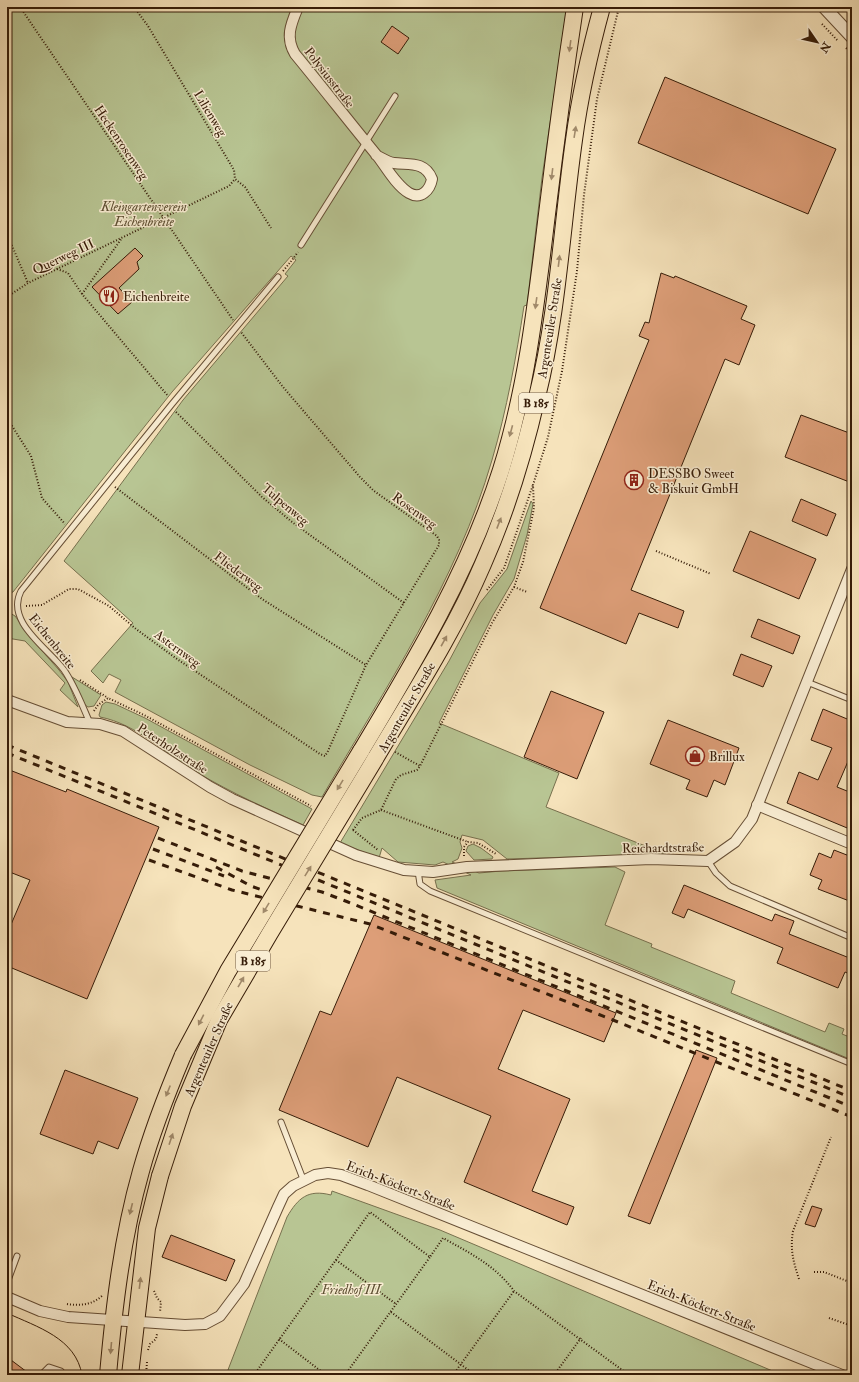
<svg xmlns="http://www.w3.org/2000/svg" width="859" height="1382" viewBox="0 0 859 1382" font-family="'IM FELL Double Pica',serif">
<rect width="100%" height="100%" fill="#f6e3bb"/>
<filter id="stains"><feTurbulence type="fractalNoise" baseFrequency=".005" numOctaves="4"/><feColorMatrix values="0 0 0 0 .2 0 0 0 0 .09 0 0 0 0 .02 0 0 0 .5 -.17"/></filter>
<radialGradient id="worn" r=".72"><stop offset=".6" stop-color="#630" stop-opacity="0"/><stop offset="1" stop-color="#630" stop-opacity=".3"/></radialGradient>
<g fill="#b8c593" stroke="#77704e">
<path d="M7,7H567L542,178L527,305L524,306C516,358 507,409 492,460C457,581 385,689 322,797L312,795L250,765L115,692L121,680L109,674L103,683L91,671L133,623L64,561L183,400L288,276L285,274L296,260L291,256L172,392L13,592L7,594Z"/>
<path d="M531,501L533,504L527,535L514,579L493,615L439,723L559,773L546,807L666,854L507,859L483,840L462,835L460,842L462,848L458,859L452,862L479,873L501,871L615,867L625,872L605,925L652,944L651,947L735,981L731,993L825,1032L829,1023L844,1029L842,1034L852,1038V1060L437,888L435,880L471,875L443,862L435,865L398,862L382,848L379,858L340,843L449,661L480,603L507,569Z"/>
<path d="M7,611L15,616L37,645L59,670L68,682L78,707L60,690L65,683L25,641L7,638Z"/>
<path d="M72,677L101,695L94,706L88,707L85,705Z"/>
<path d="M106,702L115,704L145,718L312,809L303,825C267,809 232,793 198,773C167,755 137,724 100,717L99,715L102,705Z"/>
<path d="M473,844L481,848L493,857L492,859L474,860L466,851L468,846Z"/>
<path d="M332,1191L440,1230L782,1375H226L287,1217C298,1198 308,1189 331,1195Z"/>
</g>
<g fill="#dd9e78" stroke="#361c08">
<path d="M392,26L409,38L398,54L381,42Z"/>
<path d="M665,77L836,149L808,214L638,143Z"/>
<path d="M135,248L143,256L137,262L139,269L119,288L132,302L118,314L92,287Z"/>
<path d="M661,273L674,278L675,276L747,306L741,319L755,325L739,365L725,359L631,590L684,611L678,628L639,613L626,644L540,608L649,340L639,336L645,322L649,323Z"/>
<path d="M801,415L852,434V483L785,457Z"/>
<path d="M801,499L836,514L827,536L792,521Z"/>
<path d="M750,531L816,559L799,599L733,571Z"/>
<path d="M758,619L800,636L793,654L751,637Z"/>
<path d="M741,654L772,666L763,687L733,675Z"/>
<path d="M551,691L604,712L577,779L524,757Z"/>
<path d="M823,709L852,721V752L837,787L852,793V830L787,803L799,772L818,780L832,748L811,740Z"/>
<path d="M668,720L739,748L725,785L714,780L707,797L686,789L690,780L650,764Z"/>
<path d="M7,769L66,792L67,789L159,827L87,999L7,966V934L30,880L7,871Z"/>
<path d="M834,850L852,857V902L818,889L822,880L810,875L819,853L831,858Z"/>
<path d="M684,885L772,921L775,914L794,921L789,934L852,959V975L845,972L838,988L777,963L783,948L688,909L684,918L672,913Z"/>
<path d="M374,915L616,1013L604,1042L523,1010L498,1069L570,1099L532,1191L574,1207L567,1225L464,1182L491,1116L397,1077L368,1147L279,1110L320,1011L331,1015Z"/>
<path d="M696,1050L717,1058L650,1224L628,1216Z"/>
<path d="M65,1070L138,1098L118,1149L98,1141L93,1154L40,1134Z"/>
<path d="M812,1206L822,1209L815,1227L805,1224Z"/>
<path d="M171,1235L235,1260L226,1281L162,1257Z"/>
<path d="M7,1357L31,1375H7Z"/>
</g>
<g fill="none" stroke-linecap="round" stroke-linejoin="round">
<defs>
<g id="service">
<path d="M301,245L395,96"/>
<path d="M807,682L852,700"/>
<path d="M90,723C82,705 75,686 64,670C48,648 5,622 21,591L172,404L278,277"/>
<path d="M708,861L716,873L730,886L852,938"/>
<path d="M418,871L420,884L430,891L852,1064"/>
<path d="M281,1122L303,1179"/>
<path d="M7,1283L17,1256"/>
<path d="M41,1375L49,1367L61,1371L64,1375"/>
</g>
<g id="minor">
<path d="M298,7C291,24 285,37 295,54C323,88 351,124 379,158C387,169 397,186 409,193C421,200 430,190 432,179C425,161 409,165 394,163C387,162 382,158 376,155"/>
<path d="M7,700L67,722L100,724L123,731L210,787L232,799L356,855L404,870L433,872L467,867L651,859L708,861L735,842L752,819L852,569"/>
<path d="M757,805L852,844"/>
<path d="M7,1297L40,1311L68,1317L185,1325L205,1324L220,1316L244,1284L278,1207L284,1194L293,1186L315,1175L328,1173L341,1175L368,1185L842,1375"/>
</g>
<path id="tertiary" d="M824,7L852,37"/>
<g id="primary">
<path d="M361,751C415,661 469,571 501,470C528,384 537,295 548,206C556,140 565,73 575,7"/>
<path d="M375,759C413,695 454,632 483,564C507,510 524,454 537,397C558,313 562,225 574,140C580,95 590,51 602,7"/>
<path d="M108,1375C114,1307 122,1238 141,1171C152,1131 167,1093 183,1055"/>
<path d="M130,1375L147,1228L160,1176"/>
</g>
</defs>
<use href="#service" stroke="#664e35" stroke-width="7"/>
<use href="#minor" stroke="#664e35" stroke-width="12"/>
<use href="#tertiary" stroke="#664e35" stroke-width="14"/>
<use href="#primary" stroke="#361c08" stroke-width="18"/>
<g stroke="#361c08" stroke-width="2" stroke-dasharray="1 2" stroke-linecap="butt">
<path d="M20,7L233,320"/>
<path d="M134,7L148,26L234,170L235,179L245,187L271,228"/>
<path d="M849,7L852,11"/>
<path d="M822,24L838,41"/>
<path d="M846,48L852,53"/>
<path d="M7,234L28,283"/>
<path d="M57,269L68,273L82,294L168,396"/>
<path d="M283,271C289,264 293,259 298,252"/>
<path d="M82,294L122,238"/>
<path d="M7,297L28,283L229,186L235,179"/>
<path d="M176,412L262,497L292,522L404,603"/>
<path d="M7,418L31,456L42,498L65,524"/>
<path d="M115,487L262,599L366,665"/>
<path d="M656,551L711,574"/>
<path d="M514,587L527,592"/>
<path d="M487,590L504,568L533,485"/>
<path d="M26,606L42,605L69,589H78L109,606L136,629L177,659L320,754L325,756L328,751L366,665L439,545V540L437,536L374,491L360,477L283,387L241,332"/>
<path d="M80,680L108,698"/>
<path d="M94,711L98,705L108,698L144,715L311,806"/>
<path d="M395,752L420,766"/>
<path d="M381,810L468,842"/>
<path d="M353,830L362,818L381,810L396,779L401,775L417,770L420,766L492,623L514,587L523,562L534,508L533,485L548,437L562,371L577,271L584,195L597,99L619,7"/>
<path d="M353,830L378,850"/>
<path d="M464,856V847L468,842L478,843L496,854"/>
<path d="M336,1260L396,1304"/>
<path d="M814,1272H824L852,1283"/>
<path d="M799,1279C793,1261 790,1249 793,1231L831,1137"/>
<path d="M154,1291L157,1298L161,1302L160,1312"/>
<path d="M67,1304C79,1306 92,1305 102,1296"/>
<path d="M391,1312L475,1375"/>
<path d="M829,1318L852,1326"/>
<path d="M279,1339L326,1375"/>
<path d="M148,1350L150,1344L156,1339L157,1334"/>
<path d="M146,1375L147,1362"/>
<path d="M254,1375L370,1212L430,1257L443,1238C470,1253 496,1266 514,1291L629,1375"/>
<path d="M345,1375L430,1257"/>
<path d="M453,1375L514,1291"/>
<path d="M554,1375L581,1338"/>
</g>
<use href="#service" stroke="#f9edd3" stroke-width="5"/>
<use href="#minor" stroke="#f9edd3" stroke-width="10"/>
<use href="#tertiary" stroke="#f9edd3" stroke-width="12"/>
<use href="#primary" stroke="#f6e3bb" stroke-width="16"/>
<path stroke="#361c08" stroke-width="1" d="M7,1313C37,1327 76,1338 82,1375"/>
<g stroke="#361c08" stroke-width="3" stroke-dasharray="7 7" stroke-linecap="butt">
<path d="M7,745L852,1091"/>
<path d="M7,753L852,1098"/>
<path d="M158,838L242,871L322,892L348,902L852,1107"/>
<path d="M153,849L224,876"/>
<path d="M149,860L232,890L370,924L613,1020L852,1117"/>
<path d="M216,867L251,886L287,899"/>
</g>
<defs>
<g id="primary-bridge">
<path d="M183,1055L228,971L361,751"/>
<path d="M160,1176L183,1106L219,1020L270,933L375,759"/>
</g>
</defs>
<use href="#primary-bridge" stroke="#361c08" stroke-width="18" stroke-linecap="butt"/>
<use href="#primary-bridge" stroke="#f6e3bb" stroke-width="16"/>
</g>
<defs><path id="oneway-solid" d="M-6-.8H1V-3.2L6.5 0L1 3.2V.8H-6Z"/></defs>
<g fill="#a0896a">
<use href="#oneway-solid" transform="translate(570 46) rotate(98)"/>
<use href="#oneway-solid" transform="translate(575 132) rotate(-81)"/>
<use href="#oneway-solid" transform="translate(552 174) rotate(97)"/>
<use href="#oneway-solid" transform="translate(559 261) rotate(-83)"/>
<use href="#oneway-solid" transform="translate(536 303) rotate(98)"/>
<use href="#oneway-solid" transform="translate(511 431) rotate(105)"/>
<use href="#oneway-solid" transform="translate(499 523) rotate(-69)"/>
<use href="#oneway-solid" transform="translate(444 641) rotate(-61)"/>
<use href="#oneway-solid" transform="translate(340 785) rotate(121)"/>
<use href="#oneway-solid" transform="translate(308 871) rotate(-58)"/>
<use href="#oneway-solid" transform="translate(266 908) rotate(121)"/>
<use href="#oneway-solid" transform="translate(241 982) rotate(-60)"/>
<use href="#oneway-solid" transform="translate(201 1020) rotate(117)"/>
<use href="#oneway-solid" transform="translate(168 1091) rotate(112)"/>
<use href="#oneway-solid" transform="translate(171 1139) rotate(-71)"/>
<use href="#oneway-solid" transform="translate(131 1209) rotate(104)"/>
<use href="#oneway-solid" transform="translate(140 1283) rotate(-83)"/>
<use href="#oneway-solid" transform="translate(111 1348) rotate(95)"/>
</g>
<defs>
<symbol id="restaurant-ring" viewBox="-11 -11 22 22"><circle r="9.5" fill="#f9edd3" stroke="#8f2418" stroke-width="1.5"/><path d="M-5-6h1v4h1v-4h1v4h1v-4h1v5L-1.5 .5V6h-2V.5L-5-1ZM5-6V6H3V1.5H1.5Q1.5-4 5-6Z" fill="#8f2418"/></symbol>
<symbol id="building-ring" viewBox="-11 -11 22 22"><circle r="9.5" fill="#f9edd3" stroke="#8f2418" stroke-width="1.5"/><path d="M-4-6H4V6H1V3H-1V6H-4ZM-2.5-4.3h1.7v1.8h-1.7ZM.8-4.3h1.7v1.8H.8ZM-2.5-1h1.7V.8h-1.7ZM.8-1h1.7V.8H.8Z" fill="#8f2418"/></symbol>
<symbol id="shop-ring" viewBox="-11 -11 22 22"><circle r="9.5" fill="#f9edd3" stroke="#8f2418" stroke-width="1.5"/><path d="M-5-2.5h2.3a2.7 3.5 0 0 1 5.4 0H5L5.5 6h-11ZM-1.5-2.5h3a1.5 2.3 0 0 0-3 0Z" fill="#8f2418"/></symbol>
</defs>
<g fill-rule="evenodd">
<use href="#restaurant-ring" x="98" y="285" width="22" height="22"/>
<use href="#building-ring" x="623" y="469" width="22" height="22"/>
<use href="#shop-ring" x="684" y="745" width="22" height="22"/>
</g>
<g text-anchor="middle" stroke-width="3" stroke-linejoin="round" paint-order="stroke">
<g fill="#f9edd3" stroke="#705b45" stroke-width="1">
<rect x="519" y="393" width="34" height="20" rx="3"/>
<rect x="236" y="951" width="34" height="20" rx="3"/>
</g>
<g font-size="12" font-weight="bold" fill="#361c08">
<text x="536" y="407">B 185</text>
<text x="253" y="965">B 185</text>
</g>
<g font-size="13" fill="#361c08" stroke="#f9edd3">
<text transform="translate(330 77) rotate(52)" y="5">Polysiusstraße</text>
<text transform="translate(211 113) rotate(59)" y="5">Lilienweg</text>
<text transform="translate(122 142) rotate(56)" y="5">Heckenrosenweg</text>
<text transform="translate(63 256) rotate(-25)" y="5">Querweg III</text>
<text transform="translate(549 328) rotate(-81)" y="5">Argenteuiler Straße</text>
<text transform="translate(286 504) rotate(40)" y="5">Tulpenweg</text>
<text transform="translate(415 510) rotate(36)" y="5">Rosenweg</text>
<text transform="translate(239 571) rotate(37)" y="5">Fliederweg</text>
<text transform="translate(53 641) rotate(51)" y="5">Eichenbreite</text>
<text transform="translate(178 648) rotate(36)" y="5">Asternweg</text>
<text transform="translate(406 707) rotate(-60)" y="5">Argenteuiler Straße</text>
<text transform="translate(173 748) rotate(33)" y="5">Peterholzstraße</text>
<text transform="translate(663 847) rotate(-1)" y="5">Reichardtstraße</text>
<text transform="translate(208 1049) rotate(-66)" y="5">Argenteuiler Straße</text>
<text transform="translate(401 1185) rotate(21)" y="5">Erich-Köckert-Straße</text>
<text transform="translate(702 1305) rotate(22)" y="5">Erich-Köckert-Straße</text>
</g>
<g font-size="13" font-style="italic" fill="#5d4f32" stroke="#f9edd3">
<text x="144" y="211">Kleingartenverein<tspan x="144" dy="15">Eichenbreite</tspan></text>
<text x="351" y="1294">Friedhof III</text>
</g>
<g font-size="13" fill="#361c08" stroke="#f9edd3" text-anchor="start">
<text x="123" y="301">Eichenbreite</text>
<text x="648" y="478">DESSBO Sweet<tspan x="648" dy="15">&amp; Biskuit GmbH</tspan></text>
<text x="709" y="761">Brillux</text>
</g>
</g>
<rect width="859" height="1382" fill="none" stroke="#f6e3bb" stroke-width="24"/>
<rect x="8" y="8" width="843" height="1366" fill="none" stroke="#361c08" stroke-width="2"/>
<rect x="12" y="12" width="835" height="1358" fill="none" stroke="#361c08"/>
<g transform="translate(817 42) rotate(124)" stroke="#f9edd3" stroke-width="3" paint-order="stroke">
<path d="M0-3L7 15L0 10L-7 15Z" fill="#361c08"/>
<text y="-6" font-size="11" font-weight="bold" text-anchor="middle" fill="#361c08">N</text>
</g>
<rect width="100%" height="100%" filter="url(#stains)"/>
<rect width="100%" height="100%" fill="url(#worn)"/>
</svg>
